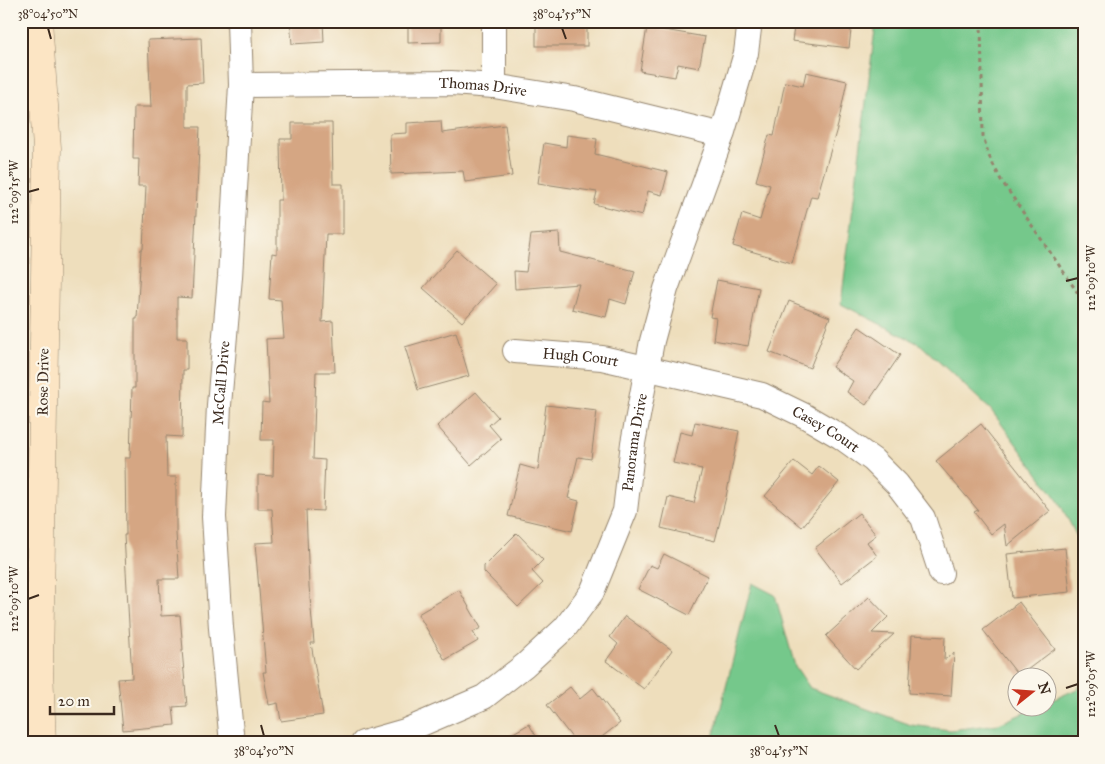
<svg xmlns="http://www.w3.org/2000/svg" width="1105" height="764" viewBox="0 0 1105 764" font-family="'IM FELL Great Primer',serif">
<rect width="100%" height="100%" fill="#fbf7ec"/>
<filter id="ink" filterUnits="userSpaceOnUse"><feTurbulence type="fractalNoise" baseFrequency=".02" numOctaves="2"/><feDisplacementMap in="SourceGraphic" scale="10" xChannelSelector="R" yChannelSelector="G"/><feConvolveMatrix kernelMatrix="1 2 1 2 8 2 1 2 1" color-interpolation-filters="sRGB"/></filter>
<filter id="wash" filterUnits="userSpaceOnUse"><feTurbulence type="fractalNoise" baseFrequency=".0096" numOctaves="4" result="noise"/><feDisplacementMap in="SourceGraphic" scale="20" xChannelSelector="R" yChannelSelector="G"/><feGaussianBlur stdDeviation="1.12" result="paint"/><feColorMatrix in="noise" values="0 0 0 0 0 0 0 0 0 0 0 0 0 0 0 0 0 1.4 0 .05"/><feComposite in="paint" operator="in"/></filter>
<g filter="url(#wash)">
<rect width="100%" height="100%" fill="#eedebc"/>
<g fill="#74c88b" stroke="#587954">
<path d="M876,21H1084V550L1059,502L991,410L921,345L841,304Z"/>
<path d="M752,583L775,595L795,666L810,688L911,725L950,730L999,724L1037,707L1048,706V702L1079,688L1084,673V743H712Z"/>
</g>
<g id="blocks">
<g fill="#d5a683">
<path d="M290,21H323L324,42L292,44Z"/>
<path d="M408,21H441V42L408,43Z"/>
<rect x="536" y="21" width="51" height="25"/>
<path d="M795,21H852L849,48L792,41Z"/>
<path d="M647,27L705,37L699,68L678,64L675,77L640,71Z"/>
<path d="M201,38L203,83L187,84V127H200L192,298L177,297V338H187V370H183L182,437L166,436L167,477H176V533L179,579H159L161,616L180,615L183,650H182L187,706L173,707L175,725L123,730L118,679L132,678L124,535H126L125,458H130L132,388H135V319H137L141,249H143L146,186H138L139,159H133L134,107H151L148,40Z"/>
<path d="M806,72L847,81L838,125L817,197L811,196L792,263L733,246L742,214L760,220L770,185L756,181L769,135L774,136L785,82L803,86Z"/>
<path d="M441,121L442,133L505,125L512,176L465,182L463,171L391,174L390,134L407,133V123Z"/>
<path d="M292,123H332L333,184H343V234H326L322,322L333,321L335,372H316L313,459L325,460L323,511L306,510L309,586L314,643H311L323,715L281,721L278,703L269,705L263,672H266L255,543L274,542L272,509H258V475L273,476L274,440H261L262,402L269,403L266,339L284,338L281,300L269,299L272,253L277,254V200H281L280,139H292Z"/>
<path d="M567,135L597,139L595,154L668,172L662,195L648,191L642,216L594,204L597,192L538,183L544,143L566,147Z"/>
<path d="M559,233L560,252L635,271L626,304L610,299L606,317L572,309L579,284L515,289L514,271L526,272L531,235Z"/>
<path d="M457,250L496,284L462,322L423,288Z"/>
<path d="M717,280L759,288L748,346L713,340L716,318L710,317Z"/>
<path d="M789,301L830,317L810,368L769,352Z"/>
<path d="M859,327L900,355L866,405L847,392L853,381L832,367Z"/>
<path d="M456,332L469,376L418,390L405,347Z"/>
<path d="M476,392L498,417L489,425L501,439L471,465L437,426Z"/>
<path d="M546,405L597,411L591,459L578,457L568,498L579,501L572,531L508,516L520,465L538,470Z"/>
<path d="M695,422L739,431L726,497L715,541L661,528L668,497L694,503L702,469L673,463L680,432L692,435Z"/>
<path d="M981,424L1050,511L1007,546L1004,524L991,534L974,512L978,510L936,461Z"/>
<path d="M794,461L812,475L819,466L839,482L802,527L765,496Z"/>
<path d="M859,513L876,535L867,542L877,556L842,583L815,548Z"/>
<path d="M517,533L543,560L532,571L543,583L518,607L484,572V566Z"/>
<path d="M1065,548L1070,592L1012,598L1007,554Z"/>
<path d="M664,554L708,576L689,615L638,589L650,565L657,568Z"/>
<path d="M459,590L481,628L473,632L478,641L445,660L418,614Z"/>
<path d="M869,597L888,617L872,633L894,634L856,669L826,636Z"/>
<path d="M1019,602L1055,649L1019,676L983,630Z"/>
<path d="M625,616L672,650L644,689L606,661L618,644L610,637Z"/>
<path d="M912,635L945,637L944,660L954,653L951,696L909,693Z"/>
<path d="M570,687L580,699L593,688L620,723L594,743H576L547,705Z"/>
<path d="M529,724L540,743H496Z"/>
</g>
</g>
</g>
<g filter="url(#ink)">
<use href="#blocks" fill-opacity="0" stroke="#94846d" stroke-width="1"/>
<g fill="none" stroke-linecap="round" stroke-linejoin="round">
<defs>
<g id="minor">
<path d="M494,21V86"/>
<path d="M21,75L42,74"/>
<path id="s1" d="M241,85L451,83L494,86L574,99L722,135"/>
<path id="s2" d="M515,351L602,358L762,395L805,416L841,437L873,460L897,484L923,518L941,573"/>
<path d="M21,524L41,523"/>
<path id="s3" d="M232,743L221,628L214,517L219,405L230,277L241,85L239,21"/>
<path id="s4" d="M363,743L405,731L484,697L525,665L565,628L592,592L625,511L633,443L652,341L666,289L722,135L746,53L750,21"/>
</g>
<path id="secondary" d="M38,21L47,148L39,669L42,743"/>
</defs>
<use href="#minor" stroke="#94846d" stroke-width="26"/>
<use href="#secondary" stroke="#94846d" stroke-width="29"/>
<path stroke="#94846d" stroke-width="3" stroke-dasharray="4 4" stroke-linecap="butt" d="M981,21L983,136L989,156L1001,180L1084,302"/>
<use href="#minor" stroke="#fff" stroke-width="24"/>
<use href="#secondary" stroke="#fce5c4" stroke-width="28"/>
</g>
</g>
<path fill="none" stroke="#3b2a1e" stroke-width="2" d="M48,28L51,39M562,28L566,39M28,192L39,189M1066,281L1078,278M28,599L39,595M1066,688L1078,684M261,725L264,736M775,725L779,736"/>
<g text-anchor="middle" stroke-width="4.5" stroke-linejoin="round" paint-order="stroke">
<g font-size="15" fill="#3b2a1e" stroke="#fbf7ec">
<text dy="5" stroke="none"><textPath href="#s1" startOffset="242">Thomas Drive</textPath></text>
<text dy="5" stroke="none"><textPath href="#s2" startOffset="66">Hugh Court</textPath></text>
<text transform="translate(43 382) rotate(-89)" y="5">Rose Drive</text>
<text dy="5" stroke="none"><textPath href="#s3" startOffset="361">McCall Drive</textPath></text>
<text dy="5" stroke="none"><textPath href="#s2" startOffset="324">Casey Court</textPath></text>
<text dy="5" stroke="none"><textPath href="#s4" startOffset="438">Panorama Drive</textPath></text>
</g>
</g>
<rect width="1105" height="764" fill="none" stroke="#fbf7ec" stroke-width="55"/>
<g transform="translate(1032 692) rotate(73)"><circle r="24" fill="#fbf7ec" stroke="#aea59a"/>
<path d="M0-4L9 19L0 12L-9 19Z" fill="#c8321e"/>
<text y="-8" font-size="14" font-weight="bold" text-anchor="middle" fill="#3b2a1e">N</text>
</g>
<path d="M50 706v8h64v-8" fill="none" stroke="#3b2a1e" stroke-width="2.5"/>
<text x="58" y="706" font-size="15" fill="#3b2a1e" stroke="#fbf7ec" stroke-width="4" paint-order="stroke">20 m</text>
<rect x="28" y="28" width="1050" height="708" fill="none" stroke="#3b2a1e" stroke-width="2"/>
<g font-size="12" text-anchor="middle" fill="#3b2a1e">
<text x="48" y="18">38°04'50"N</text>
<text x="562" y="18">38°04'55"N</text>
<text transform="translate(14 192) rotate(-90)" y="4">122°09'15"W</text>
<text transform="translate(1091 278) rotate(-90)" y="4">122°09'10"W</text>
<text transform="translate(14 599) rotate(-90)" y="4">122°09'10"W</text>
<text transform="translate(1091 684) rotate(-90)" y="4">122°09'05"W</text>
<text x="264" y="755">38°04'50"N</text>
<text x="779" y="755">38°04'55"N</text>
</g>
</svg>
